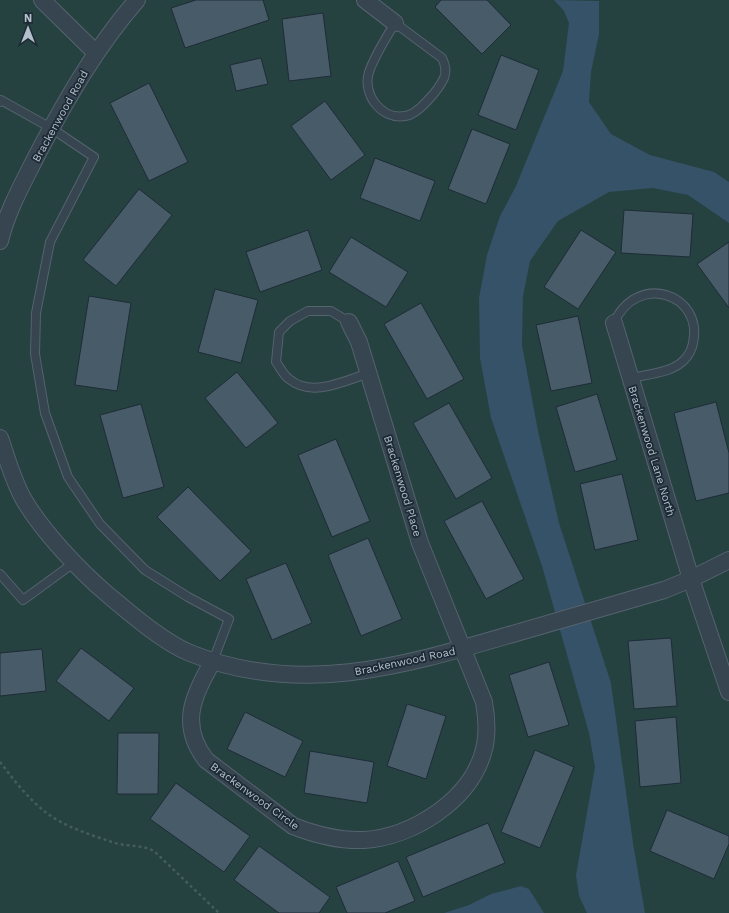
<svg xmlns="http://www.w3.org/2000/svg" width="729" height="913" viewBox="0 0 729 913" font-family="'Work Sans',sans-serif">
<rect width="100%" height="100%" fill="#233440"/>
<rect fill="#254140" x="0" y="0" width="729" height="913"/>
<g fill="#355268">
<path d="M554,0L599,1V34L591,72L589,102L611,134L650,155L714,172L729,182V223L688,195L653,188L609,192L558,221L530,261L523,296L522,345L538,431L559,523L611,683L633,843L645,913H587L579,896L576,875L595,767L589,733L542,566L491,418L480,358L479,298L487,255L500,216L516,186L563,71L569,23L564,11Z"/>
<path d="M521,886L529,889L544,913H444L469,905L491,894Z"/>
</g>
<g fill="#485b69" stroke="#1e2c37">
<path d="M196,0H263L269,20L185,48L171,8Z"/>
<path d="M441,0H487L511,25L482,54L435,7Z"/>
<path d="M323,13L331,76L289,81L282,19Z"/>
<path d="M501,55L539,70L516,130L478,115Z"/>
<path d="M261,58L268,84L236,91L230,65Z"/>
<path d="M149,83L188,162L149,181L110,103Z"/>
<path d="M325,101L365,155L331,180L291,126Z"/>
<path d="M472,129L510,144L486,204L448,189Z"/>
<path d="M375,158L435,181L420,221L360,198Z"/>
<path d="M139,189L172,215L116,286L83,260Z"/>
<path d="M624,210L693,214L690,257L621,253Z"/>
<path d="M308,230L322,270L260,292L246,252Z"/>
<path d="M581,230L616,252L578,309L544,287Z"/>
<path d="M351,237L408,272L386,307L329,272Z"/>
<path d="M729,242V308L697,264Z"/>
<path d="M215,289L258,300L241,363L198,352Z"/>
<path d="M89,296L131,303L117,391L75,385Z"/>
<path d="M421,303L464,379L427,399L384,324Z"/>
<path d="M578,316L592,383L551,391L536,325Z"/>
<path d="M237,372L278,423L246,448L205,398Z"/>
<path d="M597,394L617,460L575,472L556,407Z"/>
<path d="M716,402L729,453V493L696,501L674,413Z"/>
<path d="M449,403L492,478L456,499L413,423Z"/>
<path d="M141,404L164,487L123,498L100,415Z"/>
<path d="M336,439L370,521L332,537L298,455Z"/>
<path d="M622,474L638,540L595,550L580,484Z"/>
<path d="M188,487L251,551L220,581L157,517Z"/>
<path d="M482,501L524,579L486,599L444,521Z"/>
<path d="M368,538L402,619L361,636L328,555Z"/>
<path d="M286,563L312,623L272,640L246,579Z"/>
<path d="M671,638L677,706L634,709L628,641Z"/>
<path d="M81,648L134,688L109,721L56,681Z"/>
<path d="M42,649L46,691L0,696V653Z"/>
<path d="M549,662L569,725L528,737L509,675Z"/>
<path d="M407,704L446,716L426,779L387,766Z"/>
<path d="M245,712L303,741L285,777L227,749Z"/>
<path d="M676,717L681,783L640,787L635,721Z"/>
<path d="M118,733H159L158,794H117Z"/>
<path d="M535,750L574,767L540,848L501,832Z"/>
<path d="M310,751L374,762L367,803L304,793Z"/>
<path d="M176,783L250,836L224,872L150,819Z"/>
<path d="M667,810L729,836V844L714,879L650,851Z"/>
<path d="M488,823L505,863L423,897L406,857Z"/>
<path d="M259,846L330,897L319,913H279L234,880Z"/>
<path d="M398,861L415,901L385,913H347L336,887Z"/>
</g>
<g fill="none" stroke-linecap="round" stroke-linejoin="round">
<defs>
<g id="lane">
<path d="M395,23L442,58C445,64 447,71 444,78C439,89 418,115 405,116C381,120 362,94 369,72C375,55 386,38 395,23Z"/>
<path d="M0,102L1,100L51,128L94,157L50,242L36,313L35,354L45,413L68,477L100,524L145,570L188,597L229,619L213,661"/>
<path d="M349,322L331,311H308L290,321L279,332L276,362C280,367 283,375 289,379C312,398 344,381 369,373"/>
<path d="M614,323C637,271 704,294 693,343C692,348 690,354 685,359C673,373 648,374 631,378"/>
<path d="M0,574L23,600L75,562"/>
</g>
<g id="street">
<path d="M42,0L95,52"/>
<path d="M365,0L395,23"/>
<path d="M0,241C7,211 23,183 37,155C66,100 96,47 137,0"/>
<path d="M614,323L691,579L729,692"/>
<path d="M0,438C7,458 13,481 24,500C43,532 79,570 107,594C130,613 163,642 190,653C299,697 403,666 509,635C560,620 612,605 664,590L691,579L729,560"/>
<path d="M213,661C193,695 179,725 206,760L293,826C316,835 339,841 364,840C412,837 469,801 483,753C488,737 487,719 484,702L420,543L359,342L349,322"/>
</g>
</defs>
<use href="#lane" stroke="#55636e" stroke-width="10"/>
<use href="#street" stroke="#55636e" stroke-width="18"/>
<path stroke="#435d5c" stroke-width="2.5" stroke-dasharray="3 3" stroke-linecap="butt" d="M0,762C14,780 29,800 48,814C66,827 91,835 112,842C126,847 140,844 154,851L219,913"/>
<use href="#lane" stroke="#374550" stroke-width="8"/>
<use href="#street" stroke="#374550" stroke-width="16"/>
</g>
<g text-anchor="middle" stroke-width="3.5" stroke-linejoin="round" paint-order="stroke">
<g font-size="11" fill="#b3c0cb" stroke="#1c2a35">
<text transform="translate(60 116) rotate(-61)" y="4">Brackenwood Road</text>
<text transform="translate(652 451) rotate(73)" y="4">Brackenwood Lane North</text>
<text transform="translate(403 486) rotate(73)" y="4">Brackenwood Place</text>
<text transform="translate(405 661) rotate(-12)" y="4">Brackenwood Road</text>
<text transform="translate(255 796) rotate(36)" y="4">Brackenwood Circle</text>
</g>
</g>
<g transform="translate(28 28)" stroke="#1c2a35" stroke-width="3" paint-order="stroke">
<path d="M0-3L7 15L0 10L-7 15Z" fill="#b3c0cb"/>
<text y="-6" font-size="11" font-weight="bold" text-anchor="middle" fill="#b3c0cb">N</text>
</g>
</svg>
